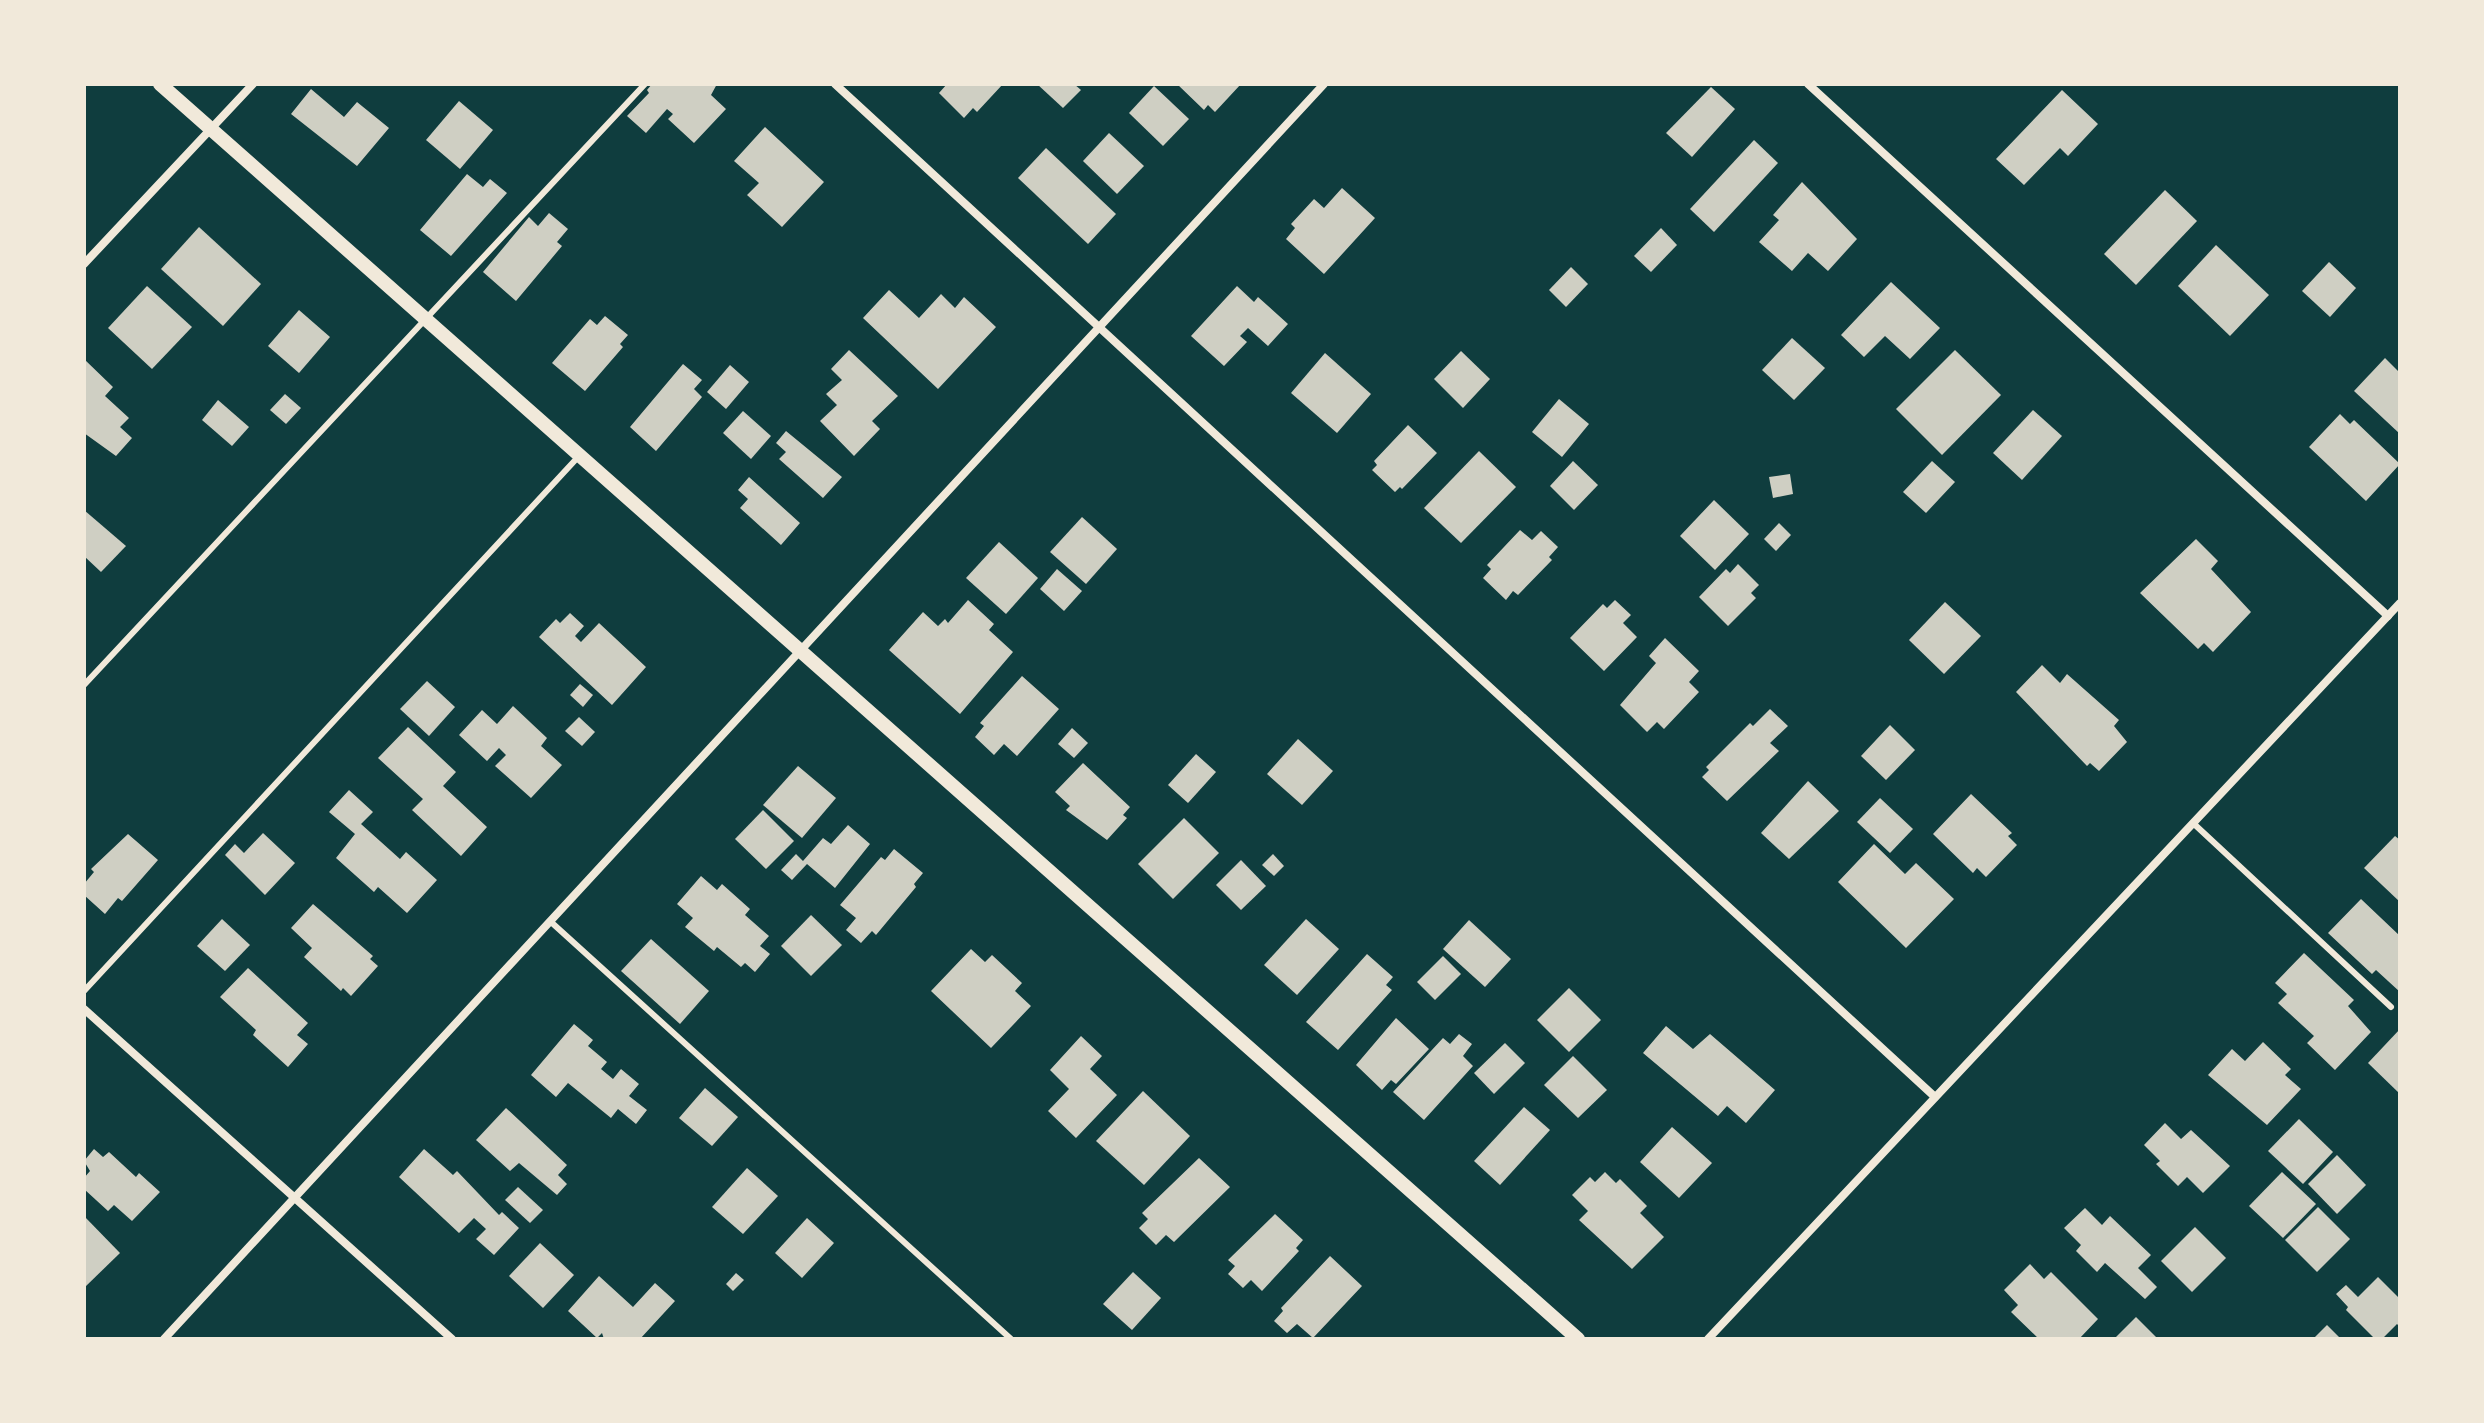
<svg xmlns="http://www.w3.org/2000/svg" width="2484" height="1423" viewBox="0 0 2484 1423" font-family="Mulish,sans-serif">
<rect width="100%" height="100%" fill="#0f3d3e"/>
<g fill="#cfcfc3">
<path d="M652,84H717L711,95L726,109L694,143L668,119L673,114L667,109L646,133L627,116L649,93L647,90Z"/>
<path d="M947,84H1003L977,112L973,108L964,118L939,93Z"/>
<path d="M1037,84H1074L1081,90L1063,108Z"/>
<path d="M1177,84H1241L1215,112L1208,105L1204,110Z"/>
<path d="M1154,86L1189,119L1163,146L1129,113Z"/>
<path d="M1711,87L1735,109L1692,157L1666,133Z"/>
<path d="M311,89L344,117L357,102L389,128L357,166L291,114Z"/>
<path d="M2062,90L2098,124L2068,156L2060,148L2024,185L1996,159Z"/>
<path d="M459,101L493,130L460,169L426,140Z"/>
<path d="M765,127L824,182L782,227L747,195L759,183L734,161Z"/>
<path d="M1109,133L1144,166L1117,194L1083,161Z"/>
<path d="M1754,140L1778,163L1714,232L1690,209Z"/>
<path d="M1046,148L1116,214L1088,244L1018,178Z"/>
<path d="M467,174L483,187L490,179L507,193L451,256L420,230Z"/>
<path d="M1802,182L1857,239L1828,271L1808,253L1792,271L1759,242L1779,220L1773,215Z"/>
<path d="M1342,188L1375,218L1324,274L1286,239L1295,228L1291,224L1314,199L1324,208Z"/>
<path d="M2165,190L2197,221L2136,285L2104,254Z"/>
<path d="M549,213L568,229L557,242L562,246L516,301L483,272L529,217L538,226Z"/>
<path d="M199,227L261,284L223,326L161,269Z"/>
<path d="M1661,228L1677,245L1651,272L1634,256Z"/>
<path d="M2216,245L2269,295L2230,336L2178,286Z"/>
<path d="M2329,262L2356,288L2330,317L2302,291Z"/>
<path d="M1571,267L1588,284L1566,307L1549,290Z"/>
<path d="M1891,282L1940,328L1910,359L1885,336L1864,357L1841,335Z"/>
<path d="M147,286L192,327L152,369L108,328Z"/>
<path d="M1237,286L1254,302L1258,297L1288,324L1268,346L1248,328L1240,336L1247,342L1224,366L1191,336Z"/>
<path d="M889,290L919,318L941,294L955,308L964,297L996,327L938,389L863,318Z"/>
<path d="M299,310L330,337L299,373L268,346Z"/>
<path d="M605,316L628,335L620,344L623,347L585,391L552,363L590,319L597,325Z"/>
<path d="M1792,338L1825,368L1794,400L1762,370Z"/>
<path d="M849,350L898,396L872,421L880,429L854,456L820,421L837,405L826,394L842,380L831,369Z"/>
<path d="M1955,350L2001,395L1942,455L1896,409Z"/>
<path d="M1461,351L1490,379L1463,408L1434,379Z"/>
<path d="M1325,353L1371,394L1337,433L1291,393Z"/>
<path d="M2385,358L2400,373V434L2354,391Z"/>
<path d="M84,359L113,387L105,396L129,418L120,427L132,438L116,456L84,433Z"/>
<path d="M683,364L702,380L694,389L702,397L656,451L630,427Z"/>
<path d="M730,365L749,382L726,409L707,392Z"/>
<path d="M285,394L301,408L286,424L270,410Z"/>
<path d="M1559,399L1589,424L1562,457L1532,432Z"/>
<path d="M218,400L249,427L232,446L202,420Z"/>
<path d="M2033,410L2062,436L2022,480L1993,453Z"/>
<path d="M743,411L771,436L751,459L723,433Z"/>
<path d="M2340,414L2350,424L2354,420L2400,464L2366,501L2309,447Z"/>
<path d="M1408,425L1437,453L1402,489L1400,487L1395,492L1372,470L1377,465L1374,461Z"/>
<path d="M786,431L842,477L823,498L779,459L786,452L776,443Z"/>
<path d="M1479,451L1516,487L1461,543L1424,508Z"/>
<path d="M1573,461L1598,485L1574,510L1550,486Z"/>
<path d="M1932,461L1955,482L1926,513L1903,492Z"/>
<path d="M1790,474L1793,494L1773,498L1769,477Z"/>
<path d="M749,477L800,523L781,545L740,508L748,499L738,490Z"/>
<path d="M1714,500L1749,534L1715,570L1680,536Z"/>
<path d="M84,510L126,546L101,572L84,556Z"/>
<path d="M1082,517L1117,549L1086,584L1050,552Z"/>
<path d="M1779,523L1791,535L1776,551L1764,539Z"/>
<path d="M1520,530L1532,540L1541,531L1558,547L1549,557L1552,560L1518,595L1513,591L1506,600L1483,578L1491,569L1487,565Z"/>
<path d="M2196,539L2218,561L2211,569L2251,612L2213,652L2204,643L2198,649L2140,593Z"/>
<path d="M999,542L1038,578L1006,614L966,578Z"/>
<path d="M1738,564L1759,585L1751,593L1756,598L1728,626L1699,597L1726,569L1730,573Z"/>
<path d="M1057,569L1082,591L1064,611L1040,589Z"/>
<path d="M968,600L994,624L989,630L1013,652L960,714L889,650L923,612L938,626L945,619L948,623Z"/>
<path d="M1615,600L1631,615L1623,623L1637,637L1604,671L1570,638L1603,604L1607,608Z"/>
<path d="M1945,602L1981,636L1944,674L1909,640Z"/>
<path d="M570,613L584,626L575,636L581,642L599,623L646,667L612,705L539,637L556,619L560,623Z"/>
<path d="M1665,638L1699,671L1689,682L1699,692L1664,729L1657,722L1647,732L1620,705L1656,663L1649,656Z"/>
<path d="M2042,665L2060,683L2067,674L2119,720L2114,726L2127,742L2099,771L2090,763L2087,766L2016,692Z"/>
<path d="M1022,676L1059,709L1017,756L1004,744L994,755L975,737L984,726L980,723Z"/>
<path d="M427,681L455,707L429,736L400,709Z"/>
<path d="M580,684L593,695L583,707L570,695Z"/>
<path d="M513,706L547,738L541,746L562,765L531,798L495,766L506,755L499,748L487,761L459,735L482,710L497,724Z"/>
<path d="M1770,709L1788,726L1770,743L1779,751L1727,801L1702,777L1709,770L1706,767L1750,723L1753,726Z"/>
<path d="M579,717L595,732L582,746L565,731Z"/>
<path d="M1890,725L1915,750L1886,780L1861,756Z"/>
<path d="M408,727L456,772L443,786L487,827L461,856L412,810L423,799L378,758Z"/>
<path d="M1072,728L1088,743L1074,758L1058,744Z"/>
<path d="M1298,739L1333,771L1302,805L1267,774Z"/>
<path d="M1196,754L1216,772L1188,803L1168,785Z"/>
<path d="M1083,763L1130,807L1123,815L1127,818L1107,840L1066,810L1070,806L1055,792Z"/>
<path d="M798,766L836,798L802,838L763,805Z"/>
<path d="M1808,781L1839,811L1789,859L1761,833Z"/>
<path d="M349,790L373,812L361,824L400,859L406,852L437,880L407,913L378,887L374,892L336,858L355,834L329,812Z"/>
<path d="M1971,794L2012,833L2008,836L2017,845L1986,877L1977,868L1973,873L1933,834Z"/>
<path d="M1880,798L1913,829L1890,853L1857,822Z"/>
<path d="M763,810L794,841L766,869L735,839Z"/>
<path d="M1184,818L1219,853L1173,899L1138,864Z"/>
<path d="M848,825L870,844L835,888L807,864L792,880L781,870L796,854L803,861L823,838L831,844Z"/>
<path d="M263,833L295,863L265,895L225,855L235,844L244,853Z"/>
<path d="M128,834L158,860L122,901L118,898L105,914L84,895V884L94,872L91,869Z"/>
<path d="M2395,836L2400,840V902L2364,868Z"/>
<path d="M1874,844L1905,874L1916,863L1954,899L1906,948L1838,882Z"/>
<path d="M894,849L923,873L914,884L916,887L876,935L872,931L861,943L846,930L856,918L840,905L881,857L885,860Z"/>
<path d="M1273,854L1284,866L1274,876L1262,865Z"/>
<path d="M1241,860L1266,886L1241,910L1216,885Z"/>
<path d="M701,876L717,890L722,884L750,909L745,915L769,936L760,946L770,954L755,972L745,963L741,967L717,947L714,951L685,927L693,918L677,904Z"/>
<path d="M2361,899L2400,936V992L2376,970L2372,974L2328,933Z"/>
<path d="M313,904L373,956L370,959L378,966L351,996L343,988L341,991L304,957L312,948L291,928Z"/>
<path d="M811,915L842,945L811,976L781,946Z"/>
<path d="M222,919L250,945L225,971L197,946Z"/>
<path d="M1306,919L1339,949L1297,995L1264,965Z"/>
<path d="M1469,920L1511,959L1485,987L1443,949Z"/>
<path d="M651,939L709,991L680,1024L621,971Z"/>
<path d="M971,949L985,962L992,955L1022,983L1015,991L1031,1006L991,1048L931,991Z"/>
<path d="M2304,953L2354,1000L2348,1006L2371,1032L2335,1070L2307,1043L2314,1036L2278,1003L2287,994L2275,983Z"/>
<path d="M1367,954L1393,977L1386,985L1392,990L1338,1050L1306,1022Z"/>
<path d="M1443,956L1461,974L1435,1000L1417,982Z"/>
<path d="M248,968L308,1023L297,1035L308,1044L288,1067L253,1035L256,1030L220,997Z"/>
<path d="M1569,988L1601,1020L1569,1052L1537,1020Z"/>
<path d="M1396,1018L1429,1049L1396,1084L1391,1080L1382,1090L1356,1065Z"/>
<path d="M574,1024L593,1040L588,1046L607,1062L601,1069L613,1079L621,1069L639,1084L629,1096L647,1110L636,1124L618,1109L611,1118L568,1083L556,1097L531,1075Z"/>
<path d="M1666,1026L1693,1049L1710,1034L1775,1090L1746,1123L1727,1106L1718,1116L1643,1053Z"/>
<path d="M2400,1029V1094L2368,1063Z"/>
<path d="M1459,1034L1472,1044L1463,1056L1473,1066L1424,1120L1393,1092L1443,1038L1450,1044Z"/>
<path d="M1081,1036L1102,1056L1090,1069L1117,1095L1076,1138L1048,1111L1069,1089L1050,1070Z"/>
<path d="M2263,1042L2291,1069L2285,1075L2301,1089L2267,1125L2208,1075L2232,1049L2245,1061Z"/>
<path d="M1505,1043L1525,1063L1494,1094L1474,1073Z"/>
<path d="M1573,1056L1607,1090L1578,1118L1544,1085Z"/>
<path d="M705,1088L738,1117L712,1146L679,1118Z"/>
<path d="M1143,1091L1190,1136L1144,1185L1096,1141Z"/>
<path d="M1524,1107L1550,1130L1500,1185L1474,1161Z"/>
<path d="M506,1108L567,1165L558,1175L567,1184L557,1195L519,1163L510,1171L476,1140Z"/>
<path d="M2299,1119L2333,1152L2303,1184L2268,1151Z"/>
<path d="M2165,1123L2181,1139L2191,1130L2230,1166L2203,1193L2187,1177L2178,1186L2156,1164L2160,1161L2144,1145Z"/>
<path d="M1672,1127L1712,1163L1679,1198L1640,1162Z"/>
<path d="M94,1149L103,1157L109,1152L136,1177L139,1173L160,1192L132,1221L114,1205L108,1211L84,1189V1178L90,1171L84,1161Z"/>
<path d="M424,1149L453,1175L457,1171L499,1215L502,1212L519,1228L494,1255L476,1239L486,1229L474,1218L459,1233L399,1177Z"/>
<path d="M2337,1155L2366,1185L2337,1214L2308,1184Z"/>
<path d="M1199,1158L1230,1187L1174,1242L1166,1235L1156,1245L1139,1228L1148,1219L1142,1213Z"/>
<path d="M747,1168L778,1196L743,1234L712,1207Z"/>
<path d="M1605,1172L1616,1183L1620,1179L1647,1206L1640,1213L1664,1237L1632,1269L1579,1220L1588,1211L1572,1195L1590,1177L1595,1182Z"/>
<path d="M2282,1172L2316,1204L2283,1238L2249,1206Z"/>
<path d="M518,1187L543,1210L530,1223L505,1200Z"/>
<path d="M2318,1207L2350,1239L2317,1272L2285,1240Z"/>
<path d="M2085,1208L2102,1225L2110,1216L2151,1255L2138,1268L2157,1287L2145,1299L2105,1263L2097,1272L2076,1251L2081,1245L2064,1228Z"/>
<path d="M1275,1214L1303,1240L1296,1248L1299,1251L1262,1291L1251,1280L1243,1288L1228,1274L1235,1266L1228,1260Z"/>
<path d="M84,1216L120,1253L84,1288Z"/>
<path d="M807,1218L834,1243L802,1278L775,1253Z"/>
<path d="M2195,1227L2226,1258L2192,1292L2161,1261Z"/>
<path d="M540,1243L574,1275L543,1308L509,1276Z"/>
<path d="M1330,1256L1362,1286L1313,1338L1297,1324L1287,1333L1274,1321L1283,1311L1281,1308Z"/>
<path d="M2030,1264L2044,1279L2051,1272L2098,1319L2079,1339H2039L2011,1312L2018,1305L2004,1290Z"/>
<path d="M1133,1272L1161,1298L1132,1330L1103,1304Z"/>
<path d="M736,1273L744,1280L733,1291L726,1284Z"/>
<path d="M599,1276L633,1307L655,1283L675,1301L640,1339H604L602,1333L597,1338L568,1311Z"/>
<path d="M2378,1277L2400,1299V1327L2397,1324L2382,1339H2375L2346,1310L2348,1307L2336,1294L2346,1285L2358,1297Z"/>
<path d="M2136,1317L2158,1339H2114Z"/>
<path d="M2327,1325L2341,1339H2313Z"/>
</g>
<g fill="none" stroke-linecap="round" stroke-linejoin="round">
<g stroke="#f1e9da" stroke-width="6">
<path d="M84,685L645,84"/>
<path d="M2193,823L2391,1007"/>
<path d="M551,922L1011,1339"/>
<path d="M84,991L579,456"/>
</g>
<g stroke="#f1e9da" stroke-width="8">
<path d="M835,84L1935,1097"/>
<path d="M1808,84L2388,616"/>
<path d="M84,264L253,84"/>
<path d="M84,1009L452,1339"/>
<path d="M164,1339L1324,84"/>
<path d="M1708,1339L2400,603"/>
</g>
<path stroke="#f1e9da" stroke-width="14" d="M160,84L1578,1339"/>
</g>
<rect width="2484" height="1423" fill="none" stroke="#f1e9da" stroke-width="172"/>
</svg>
